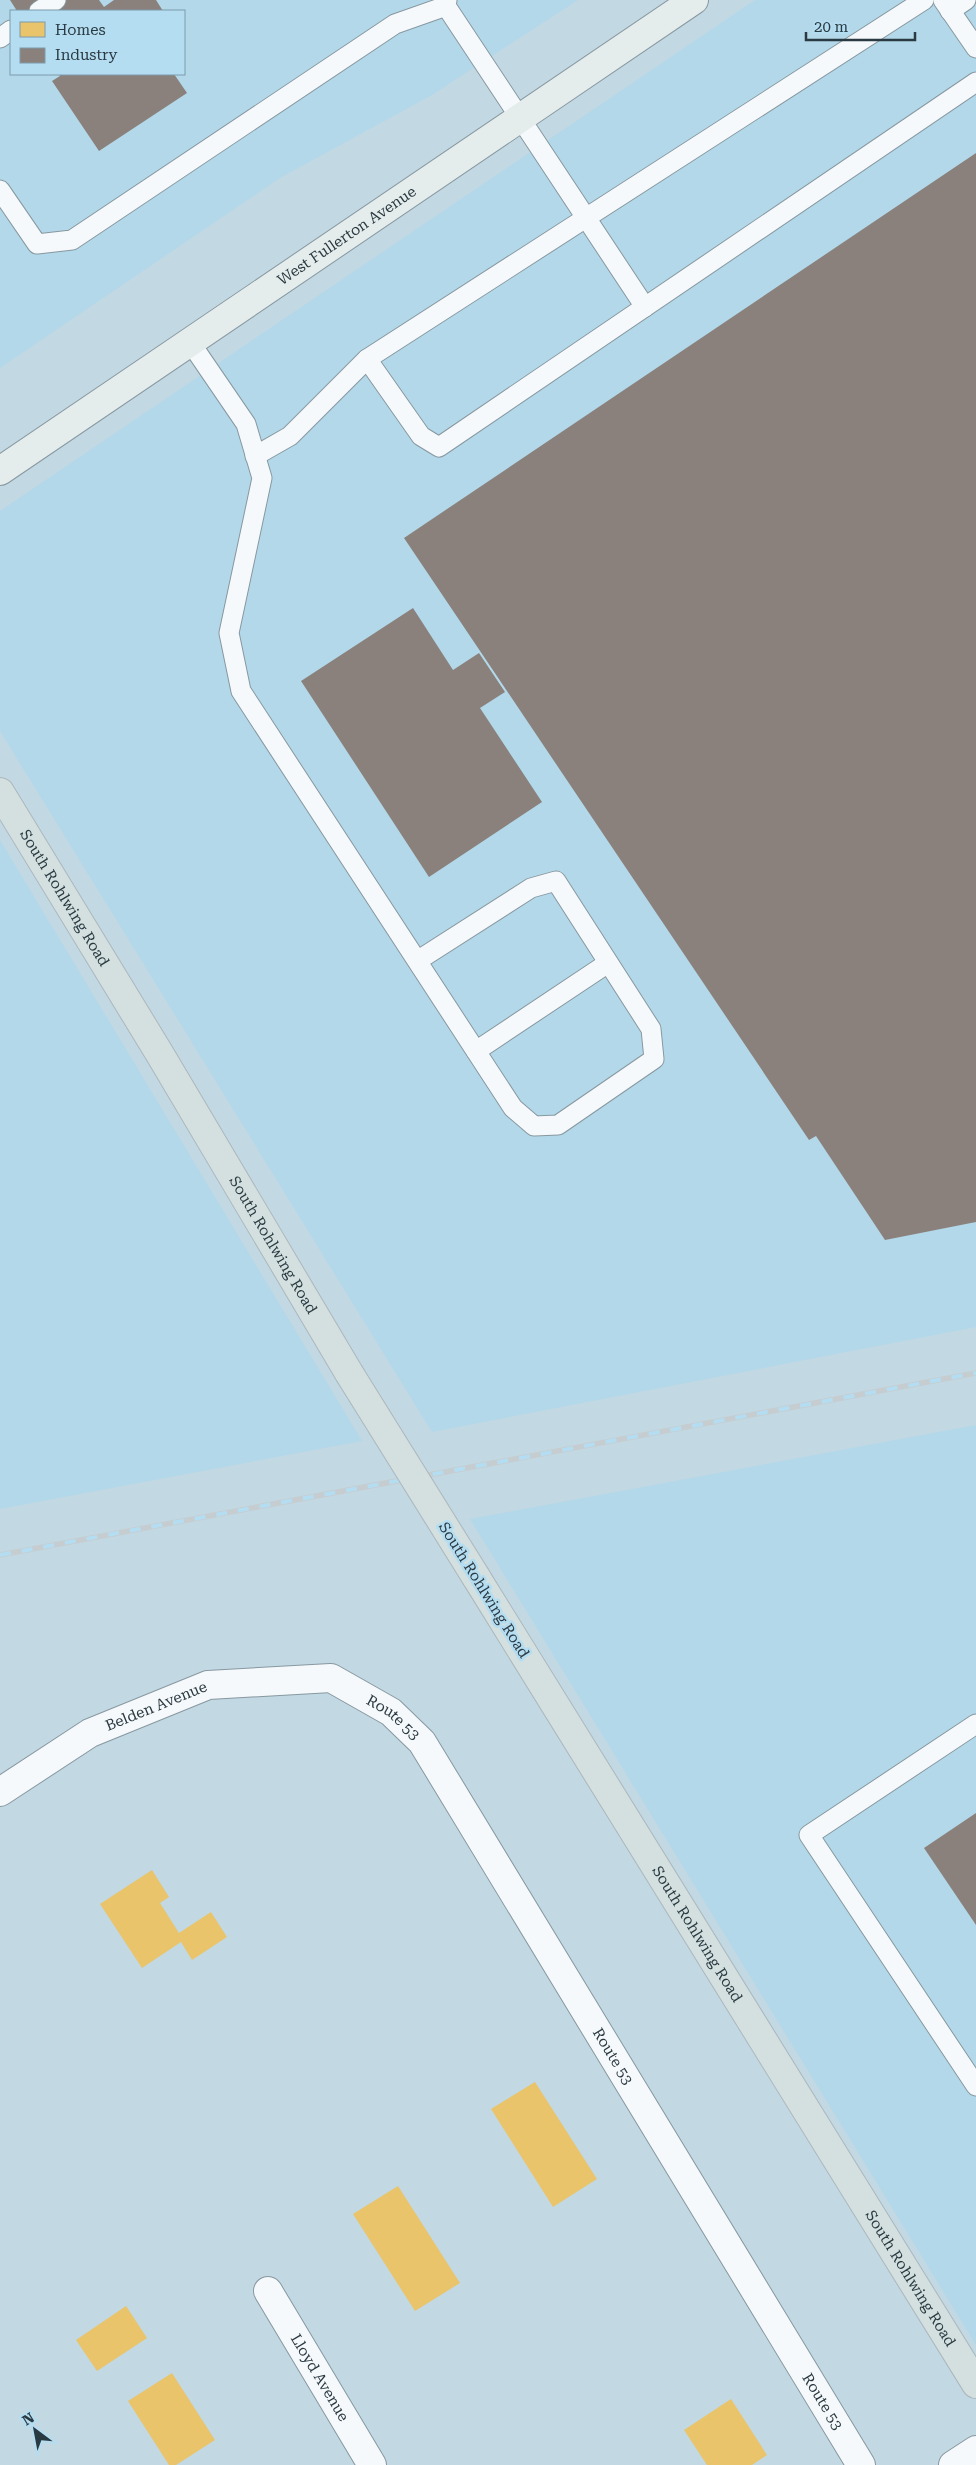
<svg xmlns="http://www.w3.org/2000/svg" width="976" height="2465" viewBox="0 0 976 2465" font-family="'Roboto Serif',serif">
<rect width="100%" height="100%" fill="#c2d8e3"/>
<g fill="#b3d8ea" fill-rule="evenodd">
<path d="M0,0H578L432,95L280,178L0,368ZM11,11H184V74H11Z"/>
<path d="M755,0H976V1327L432,1432L0,731V511Z"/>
<path d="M0,840L362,1441L0,1509Z"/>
<path d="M976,1425V2345L470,1519Z"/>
</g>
<g fill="#e9c46a">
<path d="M152,1870L169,1897L160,1903L179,1933L211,1912L227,1937L192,1960L181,1942L142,1968L100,1904Z"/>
<path d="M535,2082L597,2179L553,2207L491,2109Z"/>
<path d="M398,2186L460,2283L415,2311L353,2214Z"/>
<path d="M126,2306L147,2338L97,2371L76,2340Z"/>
<path d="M172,2373L215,2440L176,2465H169L128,2401Z"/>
<path d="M731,2399L767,2455L752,2465H707L684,2430Z"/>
</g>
<g fill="#8a817c">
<path d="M10,0H99L104,7L114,0H156L163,11H17Z"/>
<path d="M59,74H174L187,93L99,151L52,81L60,76Z"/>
<path d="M976,153V1222L885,1240L816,1136L809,1140L404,538Z"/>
<path d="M413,608L453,670L479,653L505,692L480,708L542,802L429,877L301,681Z"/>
<path d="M976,1813V1925L924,1848Z"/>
</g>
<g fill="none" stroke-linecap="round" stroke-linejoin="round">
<defs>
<g id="lane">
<path d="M447,0L446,6L645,307"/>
<path d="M943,0L976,48"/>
<path d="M39,11L56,0"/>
<path d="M950,11L966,0"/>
<path d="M0,38L11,30"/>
<path d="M0,190L37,244L72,240L395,24L446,6"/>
<path d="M190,342L246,424L262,478L229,633L241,691L513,1108L534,1126L558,1125L654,1059L651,1029L556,881L531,888L417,961"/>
<path d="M367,359L421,436L439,447L976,82"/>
<path d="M255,456L290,436L367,359L924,0"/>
<path d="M476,1051L608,963"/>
<path d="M976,1724L809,1835L976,2086"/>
</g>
<g id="street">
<path id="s1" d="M0,1792L90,1733L208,1685L331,1678L391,1712L422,1742L861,2465"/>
<path id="s2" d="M268,2291L372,2465"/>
<path d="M953,2465L976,2450"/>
</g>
<g id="secondary">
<path id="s3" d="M0,471L694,0"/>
</g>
<g id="primary">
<path id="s4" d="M0,792L161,1056L349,1373"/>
<path id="s5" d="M476,1577L976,2384"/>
</g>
</defs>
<use href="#lane" stroke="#8798a0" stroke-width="21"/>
<use href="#street" stroke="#8798a0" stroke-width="30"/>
<use href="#secondary" stroke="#8798a0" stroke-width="30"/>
<use href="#primary" stroke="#acb7bd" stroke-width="30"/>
<use href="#lane" stroke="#f6f9fb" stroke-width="19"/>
<use href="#street" stroke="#f6f9fb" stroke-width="28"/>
<use href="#secondary" stroke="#e4ecec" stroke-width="28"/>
<use href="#primary" stroke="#d3e0df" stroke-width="28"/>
<defs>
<path id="rail" d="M0,1555L976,1373"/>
</defs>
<use href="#rail" stroke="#c6cdd0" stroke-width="5.5"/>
<use href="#rail" stroke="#b5ddf1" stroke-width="4" stroke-dasharray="11" stroke-linecap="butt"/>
<defs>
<path id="primary-bridge" d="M349,1373L476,1577"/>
</defs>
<use href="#primary-bridge" stroke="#acb7bd" stroke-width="30" stroke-linecap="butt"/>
<use href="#primary-bridge" stroke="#d3e0df" stroke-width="28"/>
</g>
<g text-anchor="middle" stroke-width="5" stroke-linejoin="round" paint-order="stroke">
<g font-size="15" fill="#2a3a42" stroke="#b5ddf1">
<text dy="5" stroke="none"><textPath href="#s3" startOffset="419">West Fullerton Avenue</textPath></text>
<text dy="5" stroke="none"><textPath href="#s4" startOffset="124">South Rohlwing Road</textPath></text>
<text dy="5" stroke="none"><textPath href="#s4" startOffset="529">South Rohlwing Road</textPath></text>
<text transform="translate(484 1590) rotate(58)" y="5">South Rohlwing Road</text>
<text dy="5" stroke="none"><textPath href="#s1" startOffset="179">Belden Avenue</textPath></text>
<text dy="5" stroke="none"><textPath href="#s1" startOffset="432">Route 53</textPath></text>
<text dy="5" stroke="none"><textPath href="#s5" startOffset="420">South Rohlwing Road</textPath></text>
<text dy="5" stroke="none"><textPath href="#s1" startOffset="838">Route 53</textPath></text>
<text dy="5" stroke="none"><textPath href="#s5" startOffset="825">South Rohlwing Road</textPath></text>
<text dy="5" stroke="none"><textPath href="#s2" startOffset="101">Lloyd Avenue</textPath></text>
<text dy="5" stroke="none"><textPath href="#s1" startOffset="1242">Route 53</textPath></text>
</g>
</g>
<rect x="10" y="10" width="175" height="65" fill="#b5ddf1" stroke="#7d9cab"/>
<rect x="20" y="22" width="25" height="15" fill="#e9c46a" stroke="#7d9cab"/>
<text x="55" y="35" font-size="15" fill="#2a3a42">Homes</text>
<rect x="20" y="48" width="25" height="15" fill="#8a817c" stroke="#7d9cab"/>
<text x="55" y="60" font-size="15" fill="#2a3a42">Industry</text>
<g transform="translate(35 2430) rotate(328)" stroke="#b5ddf1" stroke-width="4" paint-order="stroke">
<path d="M0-4L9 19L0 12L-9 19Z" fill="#2a3a42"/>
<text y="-8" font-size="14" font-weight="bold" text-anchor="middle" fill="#2a3a42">N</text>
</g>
<path d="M806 32v8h109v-8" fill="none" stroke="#2a3a42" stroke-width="2.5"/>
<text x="814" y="32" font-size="15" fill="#2a3a42" stroke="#b5ddf1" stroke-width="4" paint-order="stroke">20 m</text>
</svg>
